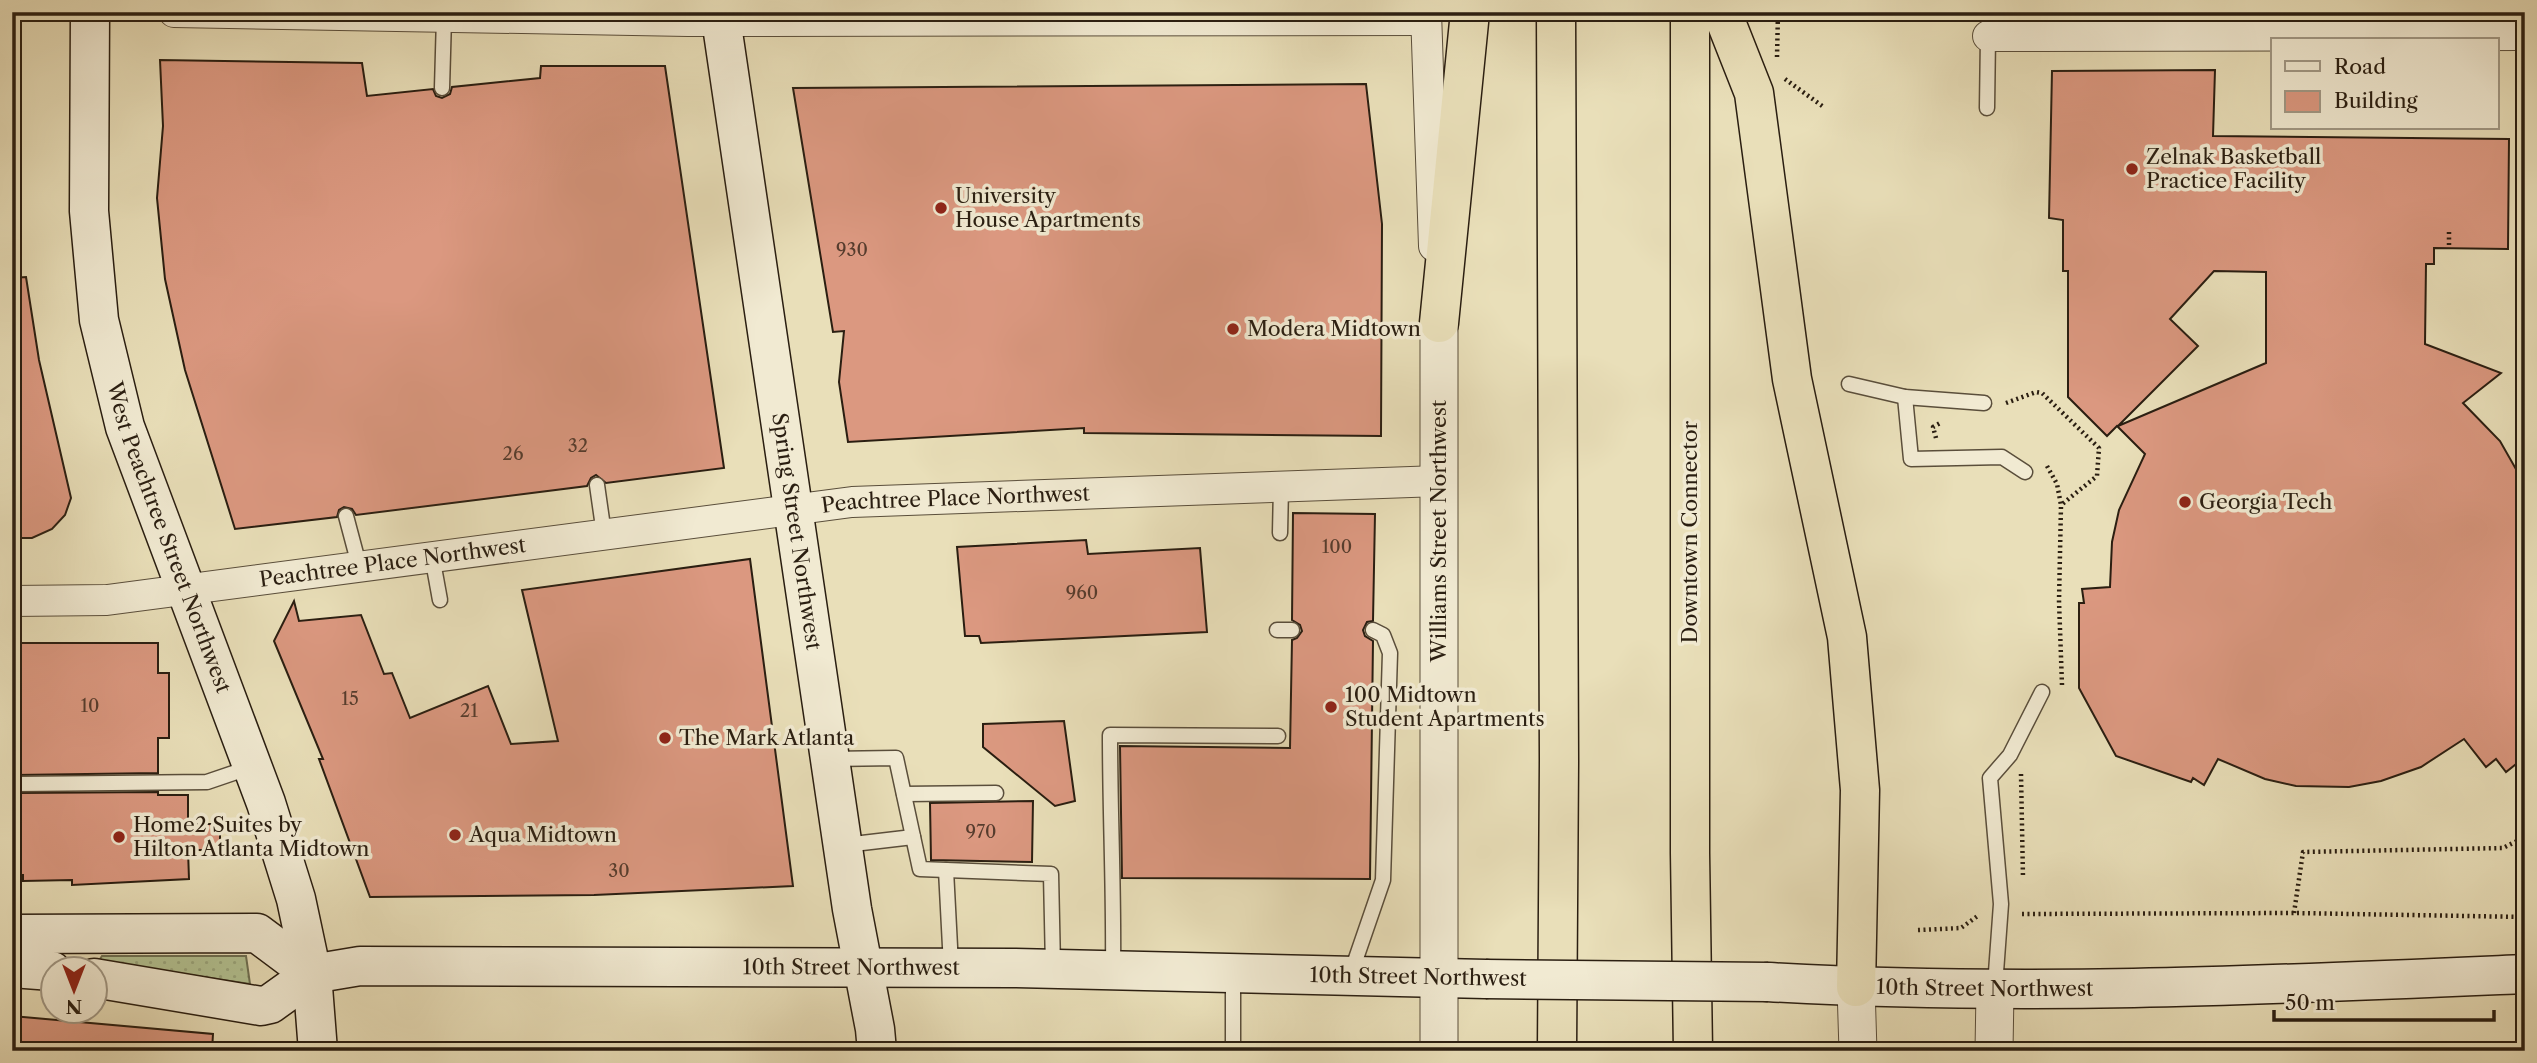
<svg xmlns="http://www.w3.org/2000/svg" width="2537" height="1063" viewBox="0 0 2537 1063" font-family="'Libre Caslon Text',serif">
<defs>
<pattern id="grass-dots" width="8" height="8" patternUnits="userSpaceOnUse" patternTransform="scale(1.75)"><rect width="8" height="8" fill="#b3c292"/><path d="M2 2h.1M6 6h.1" fill="none" stroke="#9aa67d" stroke-width="1.8" stroke-linecap="round"/></pattern>
</defs>
<rect width="100%" height="100%" fill="#e9dfb9"/>
<filter id="stains"><feTurbulence type="fractalNoise" baseFrequency=".00286" numOctaves="4"/><feColorMatrix values="0 0 0 0 .2 0 0 0 0 .09 0 0 0 0 .02 0 0 0 .5 -.17"/></filter>
<radialGradient id="worn" r=".72"><stop offset=".6" stop-color="#630" stop-opacity="0"/><stop offset="1" stop-color="#630" stop-opacity=".3"/></radialGradient>
<path fill="url(#grass-dots)" stroke="#6e7052" stroke-width="2" d="M102,956H246L250,984L103,962L100,959Z"/>
<g fill="#db9880" stroke="#2a1e11" stroke-width="2" fill-rule="evenodd">
<path d="M160,60L362,63L367,96L433,89L436,96L442,98L450,94L452,87L540,78L541,66H665L724,468L606,483L596,475L591,478L587,486L356,515L352,509L344,507L339,510L337,517L235,529L185,370L165,279L157,198L163,126Z"/>
<path d="M2215,70L2213,136L2509,139L2508,249L2434,248V264H2426L2425,344L2501,373L2463,403L2500,441L2525,485V757L2506,772L2496,759L2486,767L2464,739L2421,767L2381,781L2349,787L2296,786L2265,779L2218,759L2204,785L2193,778L2191,782L2116,756L2079,688V603H2084L2082,589L2110,587L2112,542L2119,510L2145,454L2117,426L2107,436L2068,397V271H2063V220L2049,218L2052,71ZM2214,271L2266,272V363L2118,426L2198,346L2170,319Z"/>
<path d="M1366,84L1382,224L1381,436L1084,433V428L848,442L839,382L844,331L833,332L793,88Z"/>
<path d="M26,277L39,360L71,498L65,515L52,529L32,538H12V278Z"/>
<path d="M1293,513L1375,514L1373,621L1367,622L1363,630L1365,636L1373,641L1370,879L1122,878L1120,746L1290,748L1292,640L1297,638L1302,631L1300,625L1292,620Z"/>
<path d="M1086,540L1088,554L1200,548L1207,632L981,643L979,636H965L957,547Z"/>
<path d="M750,559L793,886L594,895L370,897L319,759H323L274,641L294,601L299,621L361,615L384,674L392,673L410,718L488,686L511,744L558,741L522,590Z"/>
<path d="M12,643H158V673H169V738H158V773L15,775L12,770Z"/>
<path d="M1064,721L1075,801L1055,806L983,747V724Z"/>
<path d="M158,792V795H188V824H220V850H188L189,879L72,885V880L23,881V875H18L17,793Z"/>
<path d="M1033,801L1032,862L931,860L930,803Z"/>
<path d="M12,1016L213,1034L212,1051H12Z"/>
</g>
<g fill="none" stroke-linecap="round" stroke-linejoin="round">
<defs>
<g id="service">
<path d="M442,88L444,17"/>
<path d="M1987,108L1988,36"/>
<path d="M1849,384L1905,397L1984,403"/>
<path d="M1905,397L1911,459L2002,457L2025,472"/>
<path d="M597,485L604,534"/>
<path d="M346,516L359,565"/>
<path d="M1280,533L1281,487"/>
<path d="M432,556L440,600"/>
<path d="M1277,630H1292"/>
<path d="M830,759L896,758L920,869L1051,874L1053,967"/>
<path d="M18,784L207,782L251,767"/>
<path d="M904,794L996,793"/>
<path d="M845,845L913,837"/>
<path d="M946,870L951,966"/>
<path d="M1113,969C1114,891 1110,814 1110,735L1278,736"/>
<path d="M1351,973L1383,880L1390,653L1383,635L1373,630"/>
<path d="M1995,986L2001,904L1990,778L2010,755L2042,692"/>
<path d="M1233,1051V975"/>
</g>
<g id="minor">
<path d="M174,12L688,21L1426,20"/>
<path d="M1426,12L1434,246"/>
<path d="M1988,36L2525,35"/>
<path id="s1" d="M12,601L107,600L852,502L1439,481"/>
</g>
<g id="tertiary">
<path d="M1856,987L1858,1051"/>
<path d="M1439,1051V323"/>
<path d="M1994,1051L1995,991"/>
</g>
<g id="secondary">
<path id="s2" d="M90,12L89,211L99,320L125,427L266,803L296,899L312,974L318,1051"/>
<path id="s3" d="M720,12L852,909L875,1029L877,1051"/>
<path d="M12,934L257,933L312,974"/>
<path d="M12,968L52,971"/>
<path id="s4" d="M94,978L261,1006L270,1004L312,974L360,966L1013,968L1486,979"/>
<path id="s5" d="M1768,982C2020,997 2273,985 2525,974"/>
</g>
<g id="motorway">
<path d="M1556,12L1559,761L1557,1051"/>
<path d="M1690,12V853L1693,1051"/>
<path d="M1722,12L1754,93L1792,379L1847,637L1860,790L1856,987"/>
<path d="M1439,323L1470,12"/>
</g>
</defs>
<use href="#service" stroke="#5a4e3b" stroke-width="17"/>
<use href="#minor" stroke="#5a4e3b" stroke-width="32"/>
<use href="#tertiary" stroke="#5a4e3b" stroke-width="39"/>
<use href="#secondary" stroke="#2a1e11" stroke-width="41"/>
<use href="#motorway" stroke="#2a1e11" stroke-width="41"/>
<g stroke="#2a1e11" stroke-width="4.5" stroke-dasharray="2 3.5" stroke-linecap="butt">
<path d="M1777,57L1778,12"/>
<path d="M1785,79L1825,108"/>
<path d="M2449,232V248"/>
<path d="M2006,403L2036,392L2042,393L2099,448L2097,476L2061,505"/>
<path d="M1936,438L1933,427L1942,422"/>
<path d="M2047,466L2057,484L2061,505L2059,601L2062,685"/>
<path d="M2021,774L2023,878"/>
<path d="M2294,913L2303,852L2503,848L2525,837"/>
<path d="M2022,914L2294,913L2525,917"/>
<path d="M1918,930L1961,928L1979,915"/>
</g>
<use href="#service" stroke="#f1ead2" stroke-width="14"/>
<use href="#minor" stroke="#f1ead2" stroke-width="30"/>
<use href="#tertiary" stroke="#f1ead2" stroke-width="37"/>
<use href="#secondary" stroke="#f1ead2" stroke-width="38"/>
<use href="#motorway" stroke="#e9dfb9" stroke-width="38"/>
<defs>
<path id="secondary-bridge" d="M1486,979L1768,982"/>
</defs>
<use href="#secondary-bridge" stroke="#2a1e11" stroke-width="41" stroke-linecap="butt"/>
<use href="#secondary-bridge" stroke="#f1ead2" stroke-width="38"/>
</g>
<g fill="#8f2418" stroke="#f1ead2" stroke-width="2.5">
<circle cx="2132" cy="169" r="7"/>
<circle cx="941" cy="208" r="7"/>
<circle cx="1233" cy="329" r="7"/>
<circle cx="2185" cy="502" r="7"/>
<circle cx="1331" cy="707" r="7"/>
<circle cx="665" cy="738" r="7"/>
<circle cx="455" cy="835" r="7"/>
<circle cx="119" cy="837" r="7"/>
</g>
<g text-anchor="middle" stroke-width="7" stroke-linejoin="round" paint-order="stroke">
<g font-size="18" fill="#563c2d">
<text x="852" y="256">930</text>
<text x="578" y="452">32</text>
<text x="513" y="460">26</text>
<text x="1337" y="553">100</text>
<text x="1082" y="599">960</text>
<text x="350" y="705">15</text>
<text x="90" y="712">10</text>
<text x="469" y="717">21</text>
<text x="981" y="838">970</text>
<text x="619" y="877">30</text>
</g>
<g font-size="21" fill="#2a1e11" stroke="#f1ead2" text-anchor="start">
<text x="2146" y="164">Zelnak Basketball<tspan x="2146" dy="24">Practice Facility</tspan></text>
<text x="955" y="203">University<tspan x="955" dy="24">House Apartments</tspan></text>
<text x="1247" y="336">Modera Midtown</text>
<text x="2199" y="509">Georgia Tech</text>
<text x="1345" y="702">100 Midtown<tspan x="1345" dy="24">Student Apartments</tspan></text>
<text x="679" y="745">The Mark Atlanta</text>
<text x="133" y="832">Home2 Suites by<tspan x="133" dy="24">Hilton Atlanta Midtown</tspan></text>
<text x="469" y="842">Aqua Midtown</text>
</g>
<g font-size="21" fill="#2a1e11" stroke="#f1ead2">
<text dy="7" stroke="none"><textPath href="#s1" startOffset="950">Peachtree Place Northwest</textPath></text>
<text transform="translate(1439 531) rotate(-90)" y="7">Williams Street Northwest</text>
<text dy="7" stroke="none"><textPath href="#s3" startOffset="525">Spring Street Northwest</textPath></text>
<text transform="translate(1690 532) rotate(-90)" y="7">Downtown Connector</text>
<text dy="7" stroke="none"><textPath href="#s2" startOffset="537">West Peachtree Street Northwest</textPath></text>
<text dy="7" stroke="none"><textPath href="#s1" startOffset="383">Peachtree Place Northwest</textPath></text>
<text dy="7" stroke="none"><textPath href="#s4" startOffset="770">10th Street Northwest</textPath></text>
<text transform="translate(1418 977) rotate(1)" y="7">10th Street Northwest</text>
<text dy="7" stroke="none"><textPath href="#s5" startOffset="217">10th Street Northwest</textPath></text>
</g>
</g>
<rect width="2537" height="1063" fill="none" stroke="#e9dfb9" stroke-width="42"/>
<rect x="14" y="14" width="2509" height="1035" fill="none" stroke="#2a1e11" stroke-width="3.5"/>
<rect x="21" y="21" width="2495" height="1021" fill="none" stroke="#2a1e11" stroke-width="2"/>
<rect x="2271" y="38" width="228" height="91" fill="#f1ead2" stroke="#a19885" stroke-width="2"/>
<rect x="2285" y="61" width="35" height="10" fill="#f1ead2" stroke="#a19885" stroke-width="2"/>
<text x="2334" y="74" font-size="21" fill="#2a1e11">Road</text>
<rect x="2285" y="91" width="35" height="21" fill="#db9880" stroke="#a19885" stroke-width="2"/>
<text x="2334" y="108" font-size="21" fill="#2a1e11">Building</text>
<g transform="translate(74 990) rotate(180)"><circle r="33" fill="#f1ead2" stroke="#a19885" stroke-width="2"/>
<path d="M0-5L12 26L0 18L-12 26Z" fill="#8f2418"/>
<text y="-10" font-size="19" font-weight="bold" text-anchor="middle" fill="#2a1e11">N</text>
</g>
<path d="M2274 1010v10h220v-10" fill="none" stroke="#2a1e11" stroke-width="3.5"/>
<text x="2285" y="1010" font-size="21" fill="#2a1e11" stroke="#f1ead2" stroke-width="5" paint-order="stroke">50 m</text>
<rect width="100%" height="100%" filter="url(#stains)"/>
<rect width="100%" height="100%" fill="url(#worn)"/>
</svg>
